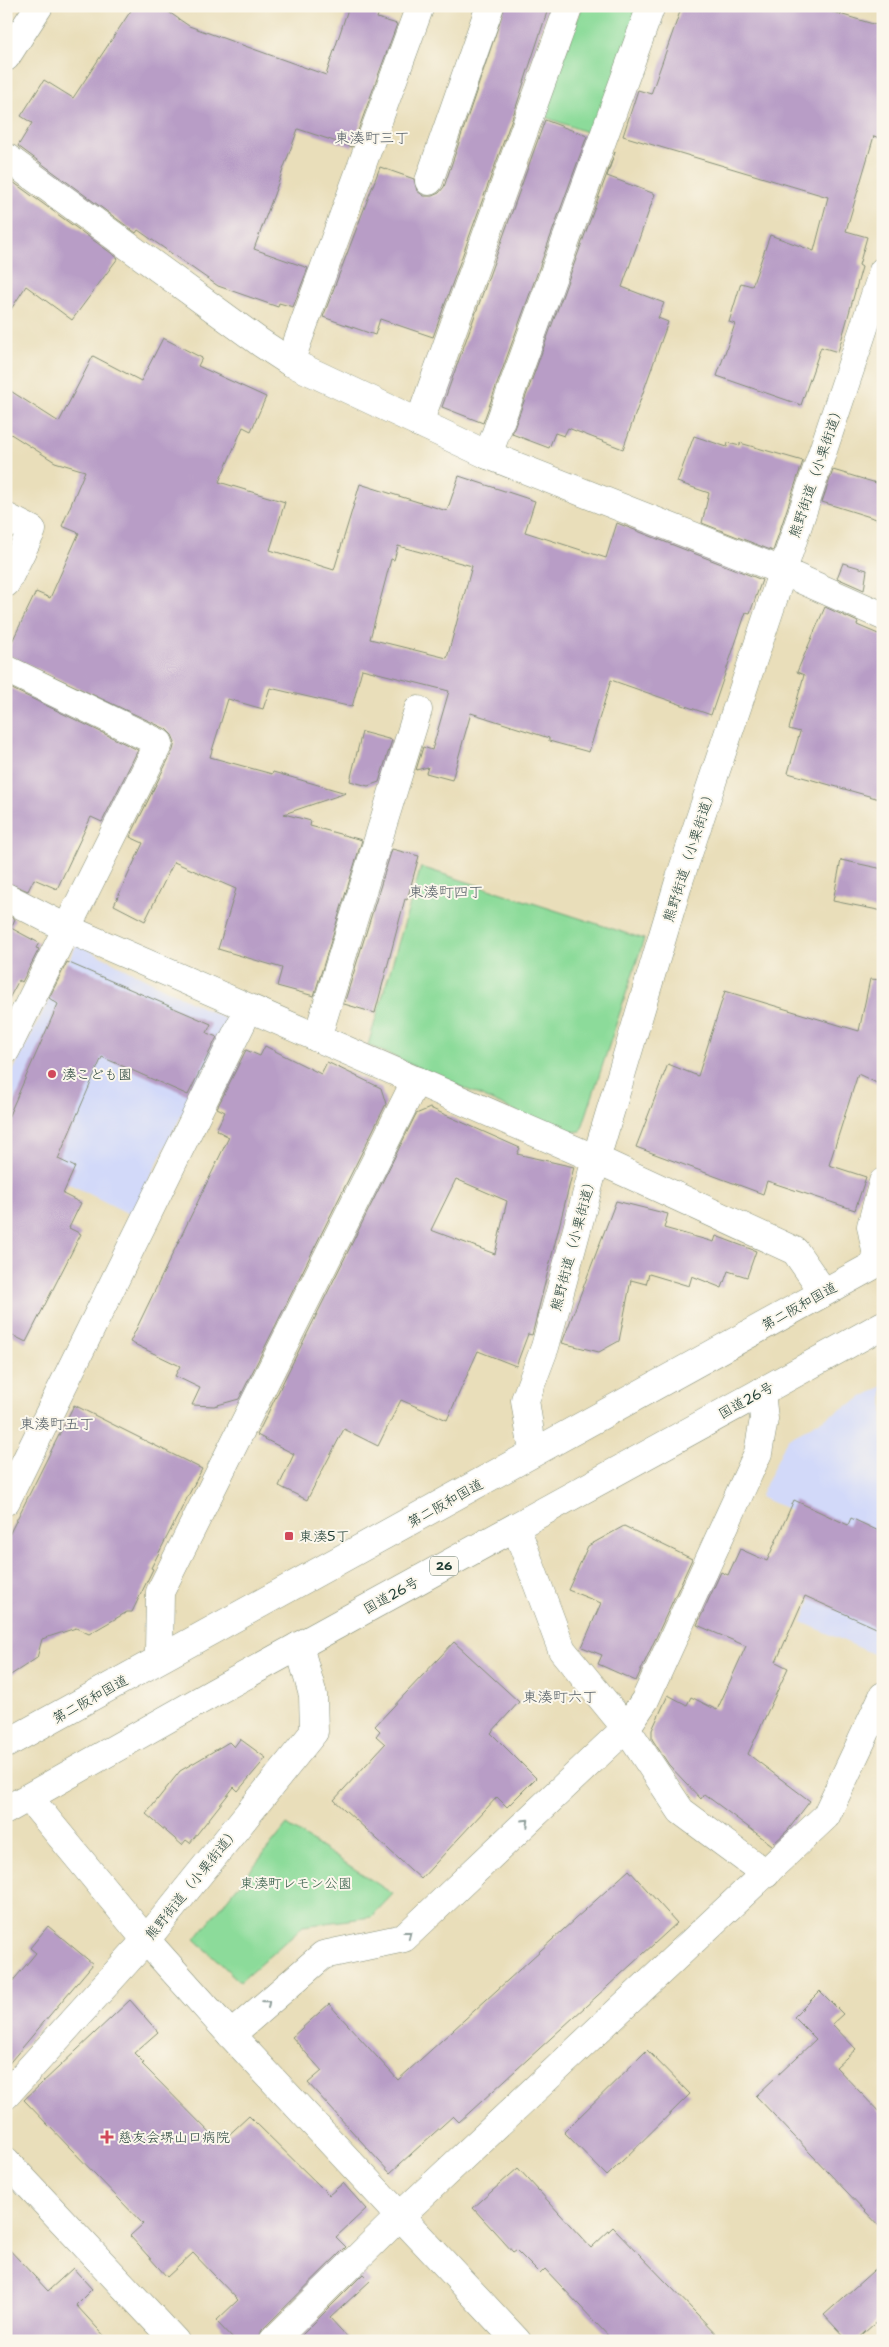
<svg xmlns="http://www.w3.org/2000/svg" width="889" height="2347" viewBox="0 0 889 2347" font-family="'Shantell Sans','Klee One',sans-serif">
<rect width="100%" height="100%" fill="#fbf7ec"/>
<filter id="ink" filterUnits="userSpaceOnUse"><feTurbulence type="fractalNoise" baseFrequency=".02" numOctaves="2"/><feDisplacementMap in="SourceGraphic" scale="10" xChannelSelector="R" yChannelSelector="G"/><feConvolveMatrix kernelMatrix="1 2 1 2 8 2 1 2 1" color-interpolation-filters="sRGB"/></filter>
<filter id="wash" filterUnits="userSpaceOnUse"><feTurbulence type="fractalNoise" baseFrequency=".0096" numOctaves="4" result="noise"/><feDisplacementMap in="SourceGraphic" scale="20" xChannelSelector="R" yChannelSelector="G"/><feGaussianBlur stdDeviation="1.12" result="paint"/><feColorMatrix in="noise" values="0 0 0 0 0 0 0 0 0 0 0 0 0 0 0 0 0 1.4 0 .05"/><feComposite in="paint" operator="in"/></filter>
<g filter="url(#wash)">
<rect width="100%" height="100%" fill="#e9deba"/>
<g fill="#d2d9f9">
<path d="M77,944L229,1021L131,1215L6,1152V1085Z"/>
<path d="M883,1386V1650L880,1657L802,1622L838,1531L760,1497L787,1439Z"/>
</g>
<g fill="#8cdb9a" stroke="#568c67">
<path d="M582,6H644L597,136L542,116Z"/>
<path d="M421,867L644,939L581,1131L564,1133L368,1045Z"/>
<path d="M287,1825L393,1894L371,1917L303,1926L240,1982L195,1939Z"/>
</g>
<g id="blocks">
<g fill="#b89dc6" fill-rule="evenodd">
<path d="M134,6H160L189,26L326,75L349,6H381L377,18L397,24L352,147L298,129L254,249L308,268L293,307L279,303L278,307L218,286L138,230L136,233L18,146L32,123L21,116L44,80L73,98Z"/>
<path d="M505,6H549L515,110L433,337L380,319L375,335L323,317L380,167L414,179L417,191L424,196H432L439,193L444,187Z"/>
<path d="M682,6H813L883,27V139L874,136L846,231L867,237L859,265L862,267L838,352L821,347L801,405L717,376L735,324L729,322L741,283L752,286L770,235L814,251L828,197L623,136L638,90L651,94Z"/>
<path d="M545,120L587,136L483,423L442,407Z"/>
<path d="M615,152L607,176L655,194L622,287L664,303L658,318L668,322L623,449L568,428L564,436L555,433L549,448L512,434Z"/>
<path d="M6,177L118,258L72,320L26,286L6,317Z"/>
<path d="M163,338L202,358L198,366L266,397L251,431L243,427L219,482L285,502L270,550L334,570L360,484L447,511L459,476L535,501L525,532L606,558L617,523L762,580L750,613L746,612L711,715L611,680L589,752L549,741V738L471,713L452,780L426,773L428,767L416,770L423,747L432,750L449,691L362,669L352,707L270,688L263,709L228,699L210,757L272,774L273,772L346,793L284,814L311,821L310,826L362,840L314,996L277,986L282,968L218,949L236,889L174,862L145,921L114,905L143,843L130,837L173,750L175,742L172,735L166,729L6,654L36,592L50,598L79,533L62,526L85,471L55,462L6,431V388L59,422L93,356L141,381ZM398,546L472,566L447,658L370,639L391,559L394,560Z"/>
<path d="M694,436L727,447L728,443L740,446V443L803,461L773,551L702,523L709,493L677,482Z"/>
<path d="M833,470L883,485V521L822,502Z"/>
<path d="M843,563L867,570L864,590L837,578Z"/>
<path d="M825,607L858,622L857,625L883,636V800L788,773L800,732L789,729L804,675L797,672Z"/>
<path d="M6,686L138,750L102,822L91,817L57,889L34,879L28,891L6,882Z"/>
<path d="M362,732L392,740L379,782L368,786L350,781Z"/>
<path d="M392,849L419,856L407,900L405,899L375,1013L344,1004Z"/>
<path d="M841,860L883,869V911L833,901Z"/>
<path d="M6,915L15,919L11,928L39,943L36,948L39,949L22,982L19,980L6,1004Z"/>
<path d="M67,962L211,1024L207,1033L217,1037L188,1095L102,1057L58,1159L75,1167L63,1194L81,1203L69,1228L81,1234L26,1342L6,1332V1122L58,1004L49,998Z"/>
<path d="M870,979L883,980V1086L858,1074L829,1165L866,1177L855,1210L767,1181L763,1194L636,1147L668,1064L698,1076L725,991L859,1031Z"/>
<path d="M265,1046L321,1074L327,1062L381,1088L386,1104L239,1399L214,1406L192,1405L200,1388L175,1376L180,1366L130,1342L229,1137L216,1130L225,1112L217,1108L246,1050L260,1056Z"/>
<path d="M430,1108L520,1148L517,1154L574,1167L532,1335L528,1334L516,1366L478,1351L447,1420L401,1400L378,1446L344,1429L307,1500L279,1486L294,1454L257,1435L416,1114ZM456,1179L507,1201L495,1254L431,1230Z"/>
<path d="M616,1201L668,1214L664,1228L714,1242L716,1236L756,1251L747,1277L728,1271L722,1288L692,1276L689,1286L649,1274L646,1284L631,1280L619,1341L599,1352L562,1343Z"/>
<path d="M74,1405L202,1469L151,1568L153,1569L132,1612H127L89,1634L76,1628L42,1639L37,1658L6,1678V1541Z"/>
<path d="M794,1500L848,1525L851,1518L883,1533V1631L805,1596L776,1662L788,1668L748,1754L810,1801L788,1830L772,1845L704,1794L701,1799L669,1765L652,1739V1730L668,1695L687,1705L691,1697L717,1710L746,1646L697,1625L721,1572L728,1575L740,1549L767,1561Z"/>
<path d="M624,1526L692,1559L636,1681L598,1664L602,1655L582,1647L601,1603L568,1590L588,1546Z"/>
<path d="M454,1642L519,1702L491,1733L536,1778L507,1807L497,1797L421,1879L334,1800L385,1744L376,1736L380,1731L375,1726Z"/>
<path d="M240,1739L266,1758L238,1791L234,1787L190,1843L186,1840L182,1845L146,1814L180,1771L229,1742L234,1747Z"/>
<path d="M629,1870L677,1923L459,2122L453,2116L390,2173L308,2083L322,2071L292,2037L329,2004L398,2080Z"/>
<path d="M48,1926L93,1964L6,2067V1989L36,1953L30,1948Z"/>
<path d="M820,1991L843,2014L832,2024L856,2049L836,2067L883,2116V2230L756,2096L816,2039L794,2017Z"/>
<path d="M130,2000L158,2032L134,2053L144,2063L142,2064L220,2143L249,2116L329,2195L343,2183L366,2209L336,2237L346,2247L262,2330L258,2341H235L216,2321L238,2300L193,2253L167,2277L130,2236L143,2224L24,2100Z"/>
<path d="M647,2050L690,2094L607,2176L564,2132Z"/>
<path d="M518,2168L591,2248L613,2227L723,2341H613L545,2269L540,2274L516,2250L513,2252L473,2208Z"/>
<path d="M6,2246L48,2291L73,2268L92,2289L76,2305L109,2341H6Z"/>
<path d="M883,2262V2316L855,2341H848L824,2315Z"/>
<path d="M363,2274L370,2281L330,2318L351,2341H296Z"/>
</g>
</g>
</g>
<g filter="url(#ink)">
<use href="#blocks" fill-opacity="0" stroke="#848e77" stroke-width="1"/>
<g fill="none" stroke-linecap="round" stroke-linejoin="round">
<defs>
<g id="minor">
<path d="M6,57L39,6"/>
<path d="M6,157L261,343L290,362L488,455L782,571L883,616"/>
<path d="M429,181L490,6"/>
<path d="M290,362L420,6"/>
<path d="M419,423L569,6"/>
<path d="M488,455L651,6"/>
<path d="M6,517L32,530L6,583"/>
<path d="M6,669L159,743L6,1050"/>
<path d="M6,897L68,929L596,1159L795,1251L818,1284"/>
<path d="M317,1038L418,710"/>
<path d="M877,1256L871,1226L883,1182"/>
<path d="M532,1446L525,1400L545,1347L596,1159L680,878L883,271"/>
<path d="M6,1501L249,1008"/>
<path d="M516,1527L562,1650L626,1728L681,1811L766,1874"/>
<path d="M159,1651L160,1592L416,1080"/>
<path d="M30,1799L146,1940L231,2035L517,2341"/>
<path d="M231,2035L323,1955L404,1938L626,1728L645,1700L758,1453L764,1419L761,1392"/>
<path d="M6,2095L146,1940L314,1732L313,1695L299,1646"/>
<path d="M6,2161L175,2341"/>
<path d="M273,2341L400,2216L826,1816L883,1696"/>
</g>
<g id="highway">
<path d="M6,1744L883,1260"/>
<path d="M6,1810L215,1692L883,1325"/>
</g>
</defs>
<use href="#minor" stroke="#848e77" stroke-width="29"/>
<use href="#highway" stroke="#848e77" stroke-width="29"/>
<use href="#minor" stroke="#fff" stroke-width="28"/>
<use href="#highway" stroke="#fff" stroke-width="28"/>
</g>
<defs><path id="oneway-chevron" d="M-2-3.5L2.5 0L-2 3.5" fill="none" stroke-width="1.6" stroke-linecap="round" stroke-linejoin="round" transform="scale(1.25)"/></defs>
<g stroke="#8f9e9a">
<use href="#oneway-chevron" transform="translate(526 1822) rotate(-44)"/>
<use href="#oneway-chevron" transform="translate(408 1934) rotate(-38)"/>
<use href="#oneway-chevron" transform="translate(267 2003) rotate(-41)"/>
</g>
</g>
<g fill="#d1495b" stroke="#fbf7ec" stroke-width="2">
<circle cx="52" cy="1074" r="5"/>
<rect x="284" y="1531" width="10" height="10" rx="2.5"/>
<path d="M104.5 2129.5h5v5h5v5h-5v5h-5v-5h-5v-5h5z"/>
</g>
<g text-anchor="middle" stroke-width="4" stroke-linejoin="round" paint-order="stroke">
<rect fill="#fbf7ec" stroke="#61756b" stroke-width="1" x="430" y="1556.5" width="28" height="19" rx="4"/>
<g font-size="12" font-weight="bold" fill="#1f3d34">
<text x="444" y="1570">26</text>
</g>
<g font-size="14" fill="#1f3d34" stroke="#fbf7ec">
<text transform="translate(816 471) rotate(-71)" y="5">熊野街道（小栗街道）</text>
<text transform="translate(689 855) rotate(-72)" y="5">熊野街道（小栗街道）</text>
<text transform="translate(573 1243) rotate(-75)" y="5">熊野街道（小栗街道）</text>
<text transform="translate(799 1306) rotate(-29)" y="5">第二阪和国道</text>
<text transform="translate(746 1400) rotate(-29)" y="5">国道26号</text>
<text transform="translate(445 1503) rotate(-29)" y="5">第二阪和国道</text>
<text transform="translate(391 1595) rotate(-29)" y="5">国道26号</text>
<text transform="translate(90 1699) rotate(-29)" y="5">第二阪和国道</text>
<text transform="translate(192 1883) rotate(-51)" y="5">熊野街道（小栗街道）</text>
</g>
<g font-size="14" fill="#1f3d34" stroke="#fbf7ec" text-anchor="start">
<text x="62" y="1079">湊こども園</text>
<text x="299" y="1541">東湊5丁</text>
<text x="118" y="2142">慈友会堺山口病院</text>
</g>
<g font-size="14" fill="#355d48" stroke="#fbf7ec">
<text x="296" y="1888">東湊町レモン公園</text>
</g>
<g font-size="15" fill="#555f67" stroke="#fbf7ec">
<text x="372" y="143">東湊町三丁</text>
<text x="446" y="897">東湊町四丁</text>
<text x="57" y="1429">東湊町五丁</text>
<text x="560" y="1702">東湊町六丁</text>
</g>
</g>
<rect width="889" height="2347" fill="none" stroke="#fbf7ec" stroke-width="25"/>
</svg>
